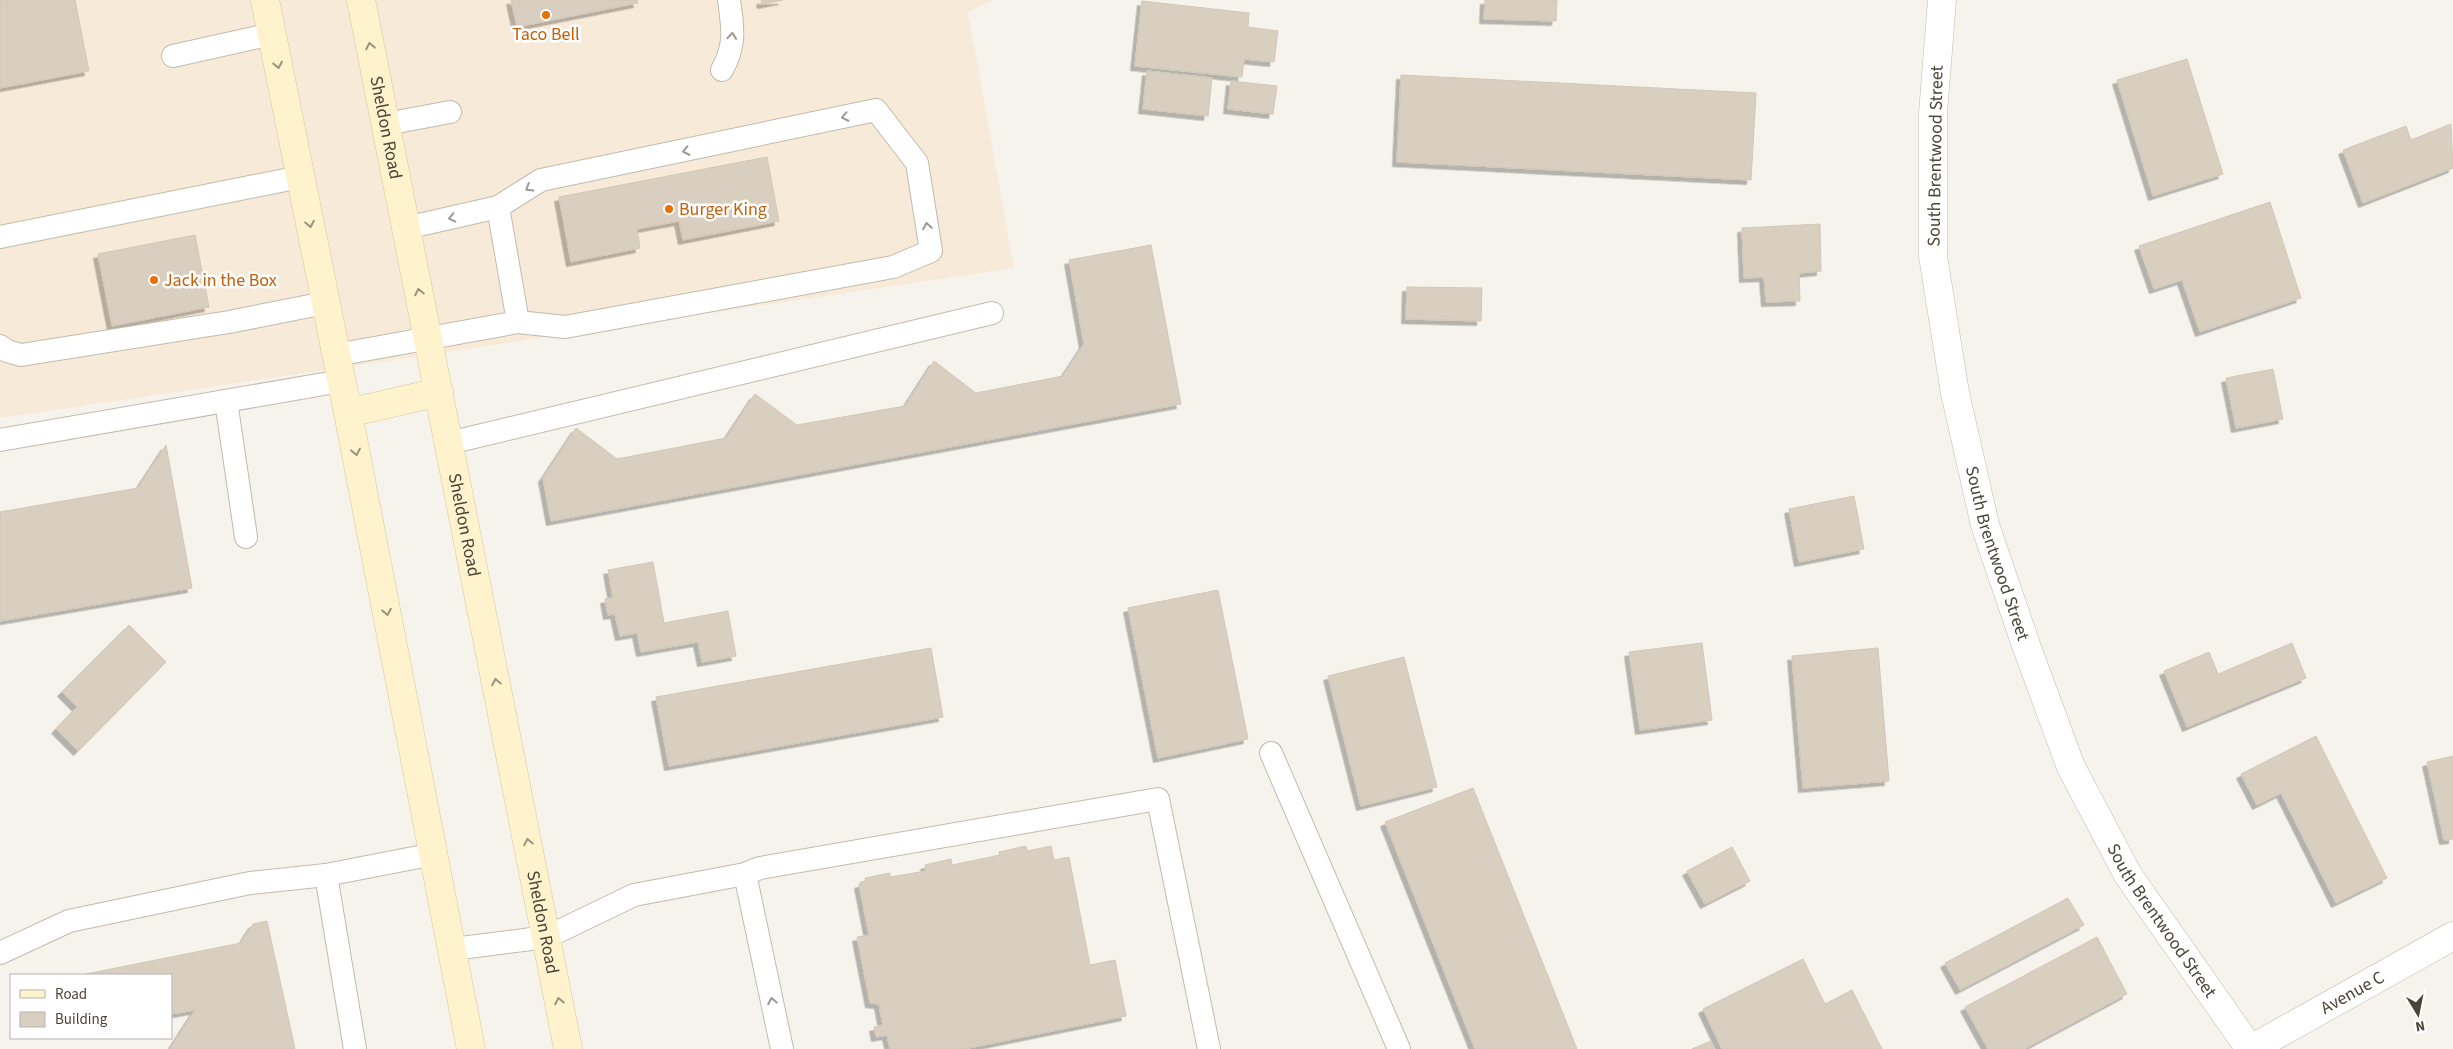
<svg xmlns="http://www.w3.org/2000/svg" width="2453" height="1049" viewBox="0 0 2453 1049" font-family="'Source Sans 3',sans-serif">
<defs>
<filter id="shadow"><feDropShadow dx="-4.5" dy="4.5" stdDeviation="0" flood-color="#0004"/></filter>
</defs>
<rect width="100%" height="100%" fill="#f6f3ec"/>
<path fill="#f7ead8" d="M0,0H993L968,12L1014,268L0,418Z"/>
<g fill="#d8cfc1" stroke="#d3c7b4" filter="url(#shadow)">
<path d="M0,0H75L89,71L0,88Z"/>
<path d="M511,0H637L638,3L517,27Z"/>
<path d="M761,0H783L762,4Z"/>
<path d="M1485,0H1557L1556,21L1484,19Z"/>
<path d="M1142,1L1249,13L1248,27L1278,31L1274,62L1244,59L1242,77L1135,66Z"/>
<path d="M2187,59L2223,174L2153,196L2117,80Z"/>
<path d="M1147,71L1212,78L1208,116L1143,109Z"/>
<path d="M1401,75L1756,93L1751,180L1397,162Z"/>
<path d="M1231,81L1277,86L1273,114L1228,109Z"/>
<path d="M2451,124L2453,168L2363,203L2343,150L2406,126L2411,140Z"/>
<path d="M767,157L779,221L683,240L679,221L637,229L640,248L571,262L559,197Z"/>
<path d="M2270,202L2301,298L2200,332L2182,280L2154,289L2139,246Z"/>
<path d="M1820,224L1821,271L1799,273L1800,301L1766,302L1764,277L1744,278L1742,228Z"/>
<path d="M195,235L209,307L112,326L98,254Z"/>
<path d="M1151,245L1181,404L551,521L543,478L576,428L617,459L726,438L755,394L797,425L905,406L934,361L976,393L1063,376L1084,344L1069,260Z"/>
<path d="M1407,287L1482,288L1481,321L1406,319Z"/>
<path d="M2273,369L2283,419L2236,428L2226,378Z"/>
<path d="M166,445L192,588L0,621V512L138,488Z"/>
<path d="M1854,496L1864,549L1799,562L1789,509Z"/>
<path d="M653,562L664,623L728,611L736,656L702,662L698,642L641,652L637,633L620,636L615,614L608,615L605,599L613,598L608,570Z"/>
<path d="M1218,590L1248,739L1158,758L1128,608Z"/>
<path d="M129,625L166,662L78,751L56,729L77,707L62,692Z"/>
<path d="M1702,643L1712,720L1640,730L1629,652Z"/>
<path d="M2292,643L2306,678L2187,727L2164,671L2209,652L2218,674Z"/>
<path d="M931,648L943,717L669,766L656,697Z"/>
<path d="M1878,648L1889,781L1803,788L1792,656Z"/>
<path d="M1404,657L1437,787L1361,806L1328,676Z"/>
<path d="M2316,736L2387,878L2336,903L2281,793L2257,805L2241,774Z"/>
<path d="M2453,756V839L2444,840L2427,762Z"/>
<path d="M1473,788L1577,1049H1475L1385,822Z"/>
<path d="M1026,846L1027,851L1051,846L1054,860L1069,857L1090,965L1115,960L1126,1016L964,1049H890L887,1035L876,1037L874,1027L883,1025L879,1004L870,1003L857,937L869,935L859,884L866,882L865,878L890,873V877L926,871L925,865L951,859L952,865L1000,855L999,852Z"/>
<path d="M1732,847L1750,881L1705,904L1687,871Z"/>
<path d="M2068,898L2084,925L1960,990L1945,963Z"/>
<path d="M267,921L295,1049H170L195,1010L171,1014V975H81L241,943L253,924Z"/>
<path d="M2097,937L2127,994L2024,1049H1988L1965,1007Z"/>
<path d="M1803,959L1825,1004L1852,990L1882,1049H1722L1703,1009Z"/>
<path d="M1711,1041L1714,1049H1692Z"/>
</g>
<g fill="none" stroke-linecap="round" stroke-linejoin="round">
<defs>
<g id="lane">
<path d="M173,56L272,34"/>
<path d="M722,70C736,45 733,28 729,0"/>
<path d="M386,124L450,112"/>
<path d="M406,228L498,207L541,180L876,110L917,163L931,251L893,267L565,327L518,322"/>
<path d="M0,237L300,177"/>
<path d="M0,346L7,351L21,355L229,322L325,303"/>
<path d="M336,355L518,322L498,207"/>
<path d="M226,401L246,537"/>
<path d="M0,440L341,381"/>
<path d="M449,443L992,313"/>
<path d="M1271,753L1399,1049"/>
<path d="M745,874L782,1049"/>
<path d="M326,875L355,1049"/>
<path d="M453,949L547,937L634,895L745,874L760,868L1158,799L1209,1049"/>
<path d="M0,953L69,921L250,883L326,875L434,854"/>
</g>
<g id="street">
<path id="s1" d="M1942,0L1933,113V256L1955,393L1985,525L2027,648L2071,767L2128,875L2250,1049"/>
<path id="s2" d="M2251,1049L2453,936"/>
</g>
<g id="secondary">
<path d="M265,0L348,413L471,1049"/>
<path id="s3" d="M361,0L568,1049"/>
<path d="M348,413L439,392"/>
</g>
</defs>
<use href="#lane" stroke="#c2bbae" stroke-width="24"/>
<use href="#street" stroke="#c2bbae" stroke-width="29"/>
<use href="#secondary" stroke="#d6c79b" stroke-width="29"/>
<use href="#lane" stroke="#fff" stroke-width="22"/>
<use href="#street" stroke="#fff" stroke-width="28"/>
<use href="#secondary" stroke="#fff3cd" stroke-width="28"/>
</g>
<defs><path id="oneway-chevron" d="M-2-3.5L2.5 0L-2 3.5" fill="none" stroke-width="1.6" stroke-linecap="round" stroke-linejoin="round" transform="scale(1.25)"/></defs>
<g stroke="#9c9892">
<use href="#oneway-chevron" transform="translate(732 36) rotate(-85)"/>
<use href="#oneway-chevron" transform="translate(845 117) rotate(168)"/>
<use href="#oneway-chevron" transform="translate(686 151) rotate(168)"/>
<use href="#oneway-chevron" transform="translate(529 188) rotate(148)"/>
<use href="#oneway-chevron" transform="translate(452 218) rotate(167)"/>
<use href="#oneway-chevron" transform="translate(927 226) rotate(-99)"/>
<use href="#oneway-chevron" transform="translate(772 1001) rotate(-101)"/>
</g>
<g stroke="#9c937c">
<use href="#oneway-chevron" transform="translate(370 46) rotate(-101)"/>
<use href="#oneway-chevron" transform="translate(278 65) rotate(79)"/>
<use href="#oneway-chevron" transform="translate(310 224) rotate(79)"/>
<use href="#oneway-chevron" transform="translate(419 292) rotate(-101)"/>
<use href="#oneway-chevron" transform="translate(356 452) rotate(79)"/>
<use href="#oneway-chevron" transform="translate(387 612) rotate(79)"/>
<use href="#oneway-chevron" transform="translate(496 682) rotate(-101)"/>
<use href="#oneway-chevron" transform="translate(528 842) rotate(-101)"/>
<use href="#oneway-chevron" transform="translate(559 1001) rotate(-101)"/>
</g>
<g fill="#e8710a" stroke="#fff" stroke-width="2">
<circle cx="546" cy="15" r="5"/>
<circle cx="669" cy="209" r="5"/>
<circle cx="154" cy="280" r="5"/>
</g>
<g text-anchor="middle" stroke-width="5" stroke-linejoin="round" paint-order="stroke">
<g font-size="18" fill="#c56008" stroke="#fff" text-anchor="start">
<text x="546" y="40" text-anchor="middle">Taco Bell</text>
<text x="679" y="215">Burger King</text>
<text x="164" y="286">Jack in the Box</text>
</g>
<g font-size="18" fill="#4b4439" stroke="#fff">
<text dy="6" stroke="none"><textPath href="#s3" startOffset="130">Sheldon Road</textPath></text>
<text transform="translate(1935 156) rotate(-89)" y="6">South Brentwood Street</text>
<text dy="6" stroke="none"><textPath href="#s3" startOffset="535">Sheldon Road</textPath></text>
<text dy="6" stroke="none"><textPath href="#s1" startOffset="561">South Brentwood Street</textPath></text>
<text dy="6" stroke="none"><textPath href="#s1" startOffset="966">South Brentwood Street</textPath></text>
<text dy="6" stroke="none"><textPath href="#s3" startOffset="940">Sheldon Road</textPath></text>
<text dy="6" stroke="none"><textPath href="#s2" startOffset="116">Avenue C</textPath></text>
</g>
</g>
<rect x="10" y="974" width="162" height="65" fill="#ffffff" stroke="#b7b4b0"/>
<rect x="20" y="990" width="25" height="8" fill="#fff3cd" stroke="#b7b4b0"/>
<text x="55" y="999" font-size="15" fill="#4b4439">Road</text>
<rect x="20" y="1012" width="25" height="15" fill="#d8cfc1" stroke="#b7b4b0"/>
<text x="55" y="1024" font-size="15" fill="#4b4439">Building</text>
<g transform="translate(2418 1014) rotate(170)" stroke="#ffffff" stroke-width="4" paint-order="stroke">
<path d="M0-4L9 19L0 12L-9 19Z" fill="#4b4439"/>
<text y="-8" font-size="14" font-weight="bold" text-anchor="middle" fill="#4b4439">N</text>
</g>
</svg>
